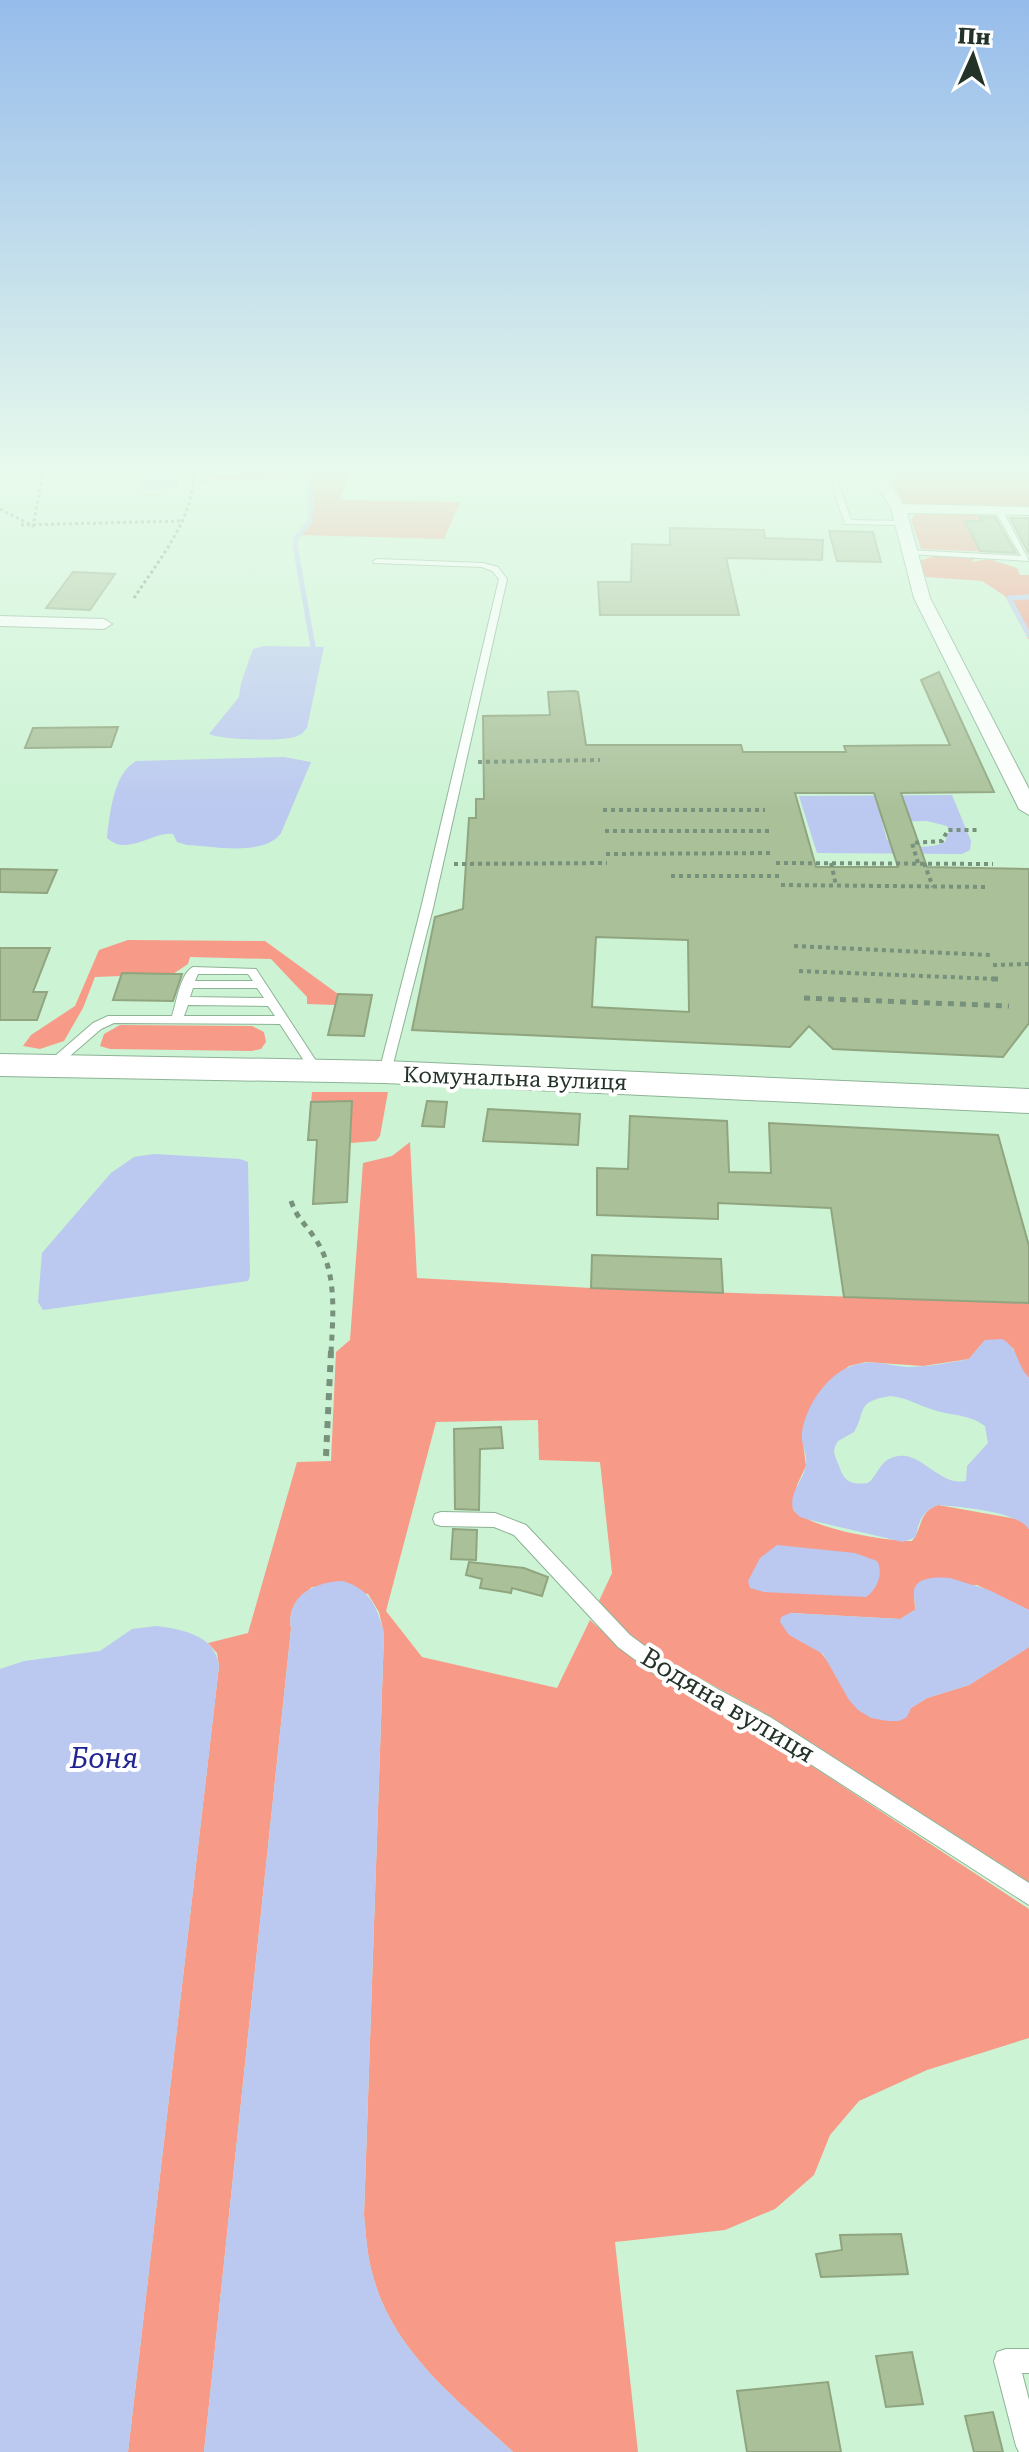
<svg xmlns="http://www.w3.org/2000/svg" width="1029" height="2452" viewBox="0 0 1029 2452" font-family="'Roboto Serif',serif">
<rect width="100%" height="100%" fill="#ccf3d4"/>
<g fill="#f89a88">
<path d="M311,468H351L340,500L460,502L444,539L300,535C319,520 312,491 311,468Z"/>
<path d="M967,468H1022L1029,475V509L904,506L891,479C901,465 948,475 967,468Z"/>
<path d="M279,470L286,472L287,478L200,482V477Z"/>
<path d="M924,513L994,516L1001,527H996L992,521H965L980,552L1014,553L921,549L911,520L915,515Z"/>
<path d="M934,556L976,558L971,562L989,559L1017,568L1020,575H1029V640L1005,596L982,581L926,577L919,561Z"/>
<path d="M128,940L265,941L338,994L335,1005L307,1004V997L271,959L190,957L188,964L173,974L95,977L83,1008L64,1041L40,1049L23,1046L31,1035L75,1006L99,950Z"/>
<path d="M120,1025L252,1026L264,1032L266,1042L261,1049L252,1051L110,1049L100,1046L104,1034Z"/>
<path d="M312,1092H388L380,1136L376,1141L350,1143L352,1101L311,1103Z"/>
<path d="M410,1142L417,1278L591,1288L1029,1303V1378L1022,1371L1013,1348L985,1340L969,1359L923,1366L866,1362L849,1366L832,1379L812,1406L804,1425L802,1435L806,1466L797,1485L793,1510C813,1529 884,1541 912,1541C923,1528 918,1512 938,1505L1022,1520L1029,1529V1610L977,1585L914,1591L915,1610L900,1619L790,1613L829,1663L911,1708L927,1698L969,1685L1029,1647V1882L768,1715L657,1655L626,1632L599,1601L612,1573L600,1462L539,1460L538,1420L436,1422L386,1611L422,1657L557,1688L590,1620L634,1660L774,1741L1029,1909V2038L927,2070L859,2101L830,2135L814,2175L775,2209L725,2230L615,2242L638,2452H513C458,2400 393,2352 373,2276C367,2257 366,2235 364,2215L384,1634L379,1612L368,1594L312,1587C296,1601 288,1608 291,1629L204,2452H128L219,1666L217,1653L208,1643L248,1633L297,1462L331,1461L336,1352L350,1340L363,1163L392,1156Z"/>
</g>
<g fill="#bbc8f0" fill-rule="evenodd">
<path d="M182,468L177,488L141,490L144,469Z"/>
<path d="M264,646L324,647L307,728C303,732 303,734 297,736C283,742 223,740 209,734L239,697L241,683L253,649Z"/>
<path d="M284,757L311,762L281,833C264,857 213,846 187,845L177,842L173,834C152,831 128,857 107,838C110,814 113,774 136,761Z"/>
<path d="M952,795L971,841L970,850L962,854L817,853L799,796ZM927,821L947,826L949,832L945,842C928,850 905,847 887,840L882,822Z"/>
<path d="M154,1154L240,1159L248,1162L250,1276L248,1281L43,1310L38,1302L42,1253L111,1173L134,1157Z"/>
<path d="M1002,1339C1018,1347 1017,1366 1029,1378V1529C1016,1511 961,1507 938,1505C923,1510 918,1522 916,1537L903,1542L814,1521L800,1517L793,1510C788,1489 809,1477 806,1457C805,1449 801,1443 802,1433C806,1403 832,1366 864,1363C878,1361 893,1366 907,1367C928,1367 948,1363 969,1359L985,1340ZM890,1396C909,1398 917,1405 934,1410C952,1416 969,1414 985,1426L988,1443L967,1466L966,1481C936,1487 919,1444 889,1459C879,1464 877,1476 868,1483C851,1485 844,1482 839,1466C835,1455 831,1452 838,1441L854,1432C867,1410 855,1402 890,1396Z"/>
<path d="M777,1545L855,1553L877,1561C884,1573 877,1590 866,1597L764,1592L750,1588L748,1581L760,1558Z"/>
<path d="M950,1578L989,1590L1029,1610V1647L969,1685L927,1698L911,1708L907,1717L899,1721H888L871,1718L858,1710L849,1700L823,1654L789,1635L780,1622L781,1617L790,1613L900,1619L915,1610C916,1603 913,1596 914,1590C917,1576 940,1577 950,1578Z"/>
<path d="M343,1581C370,1589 378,1608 384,1634L364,2215C366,2235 367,2256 373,2276C393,2352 458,2400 513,2452H204L291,1629C286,1596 313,1582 343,1581Z"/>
<path d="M157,1626C184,1630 215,1635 219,1666L128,2452H0V1669L24,1661L100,1651L132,1629Z"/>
</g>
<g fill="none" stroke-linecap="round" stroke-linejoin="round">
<g stroke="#bbc8f0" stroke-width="5">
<path d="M310,468V522L296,538L295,545L313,647"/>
<path d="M1029,597L1009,598L1029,635"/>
</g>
</g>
<g fill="#aac099" stroke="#90a57f" stroke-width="2" fill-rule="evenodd">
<path d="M980,517H995L1016,553L980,551L965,521H982Z"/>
<path d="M1010,518H1029V554Z"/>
<path d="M670,528L764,530L765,538L823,540L822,560L726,558L739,615H600L598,582H631L632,544L670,545Z"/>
<path d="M829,531L873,532L881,562L837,561Z"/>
<path d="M73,572L115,574L90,610L46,608Z"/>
<path d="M939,672L994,792L901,793L927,867L1029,869V1023L1003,1057L833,1049L809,1026L790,1047L412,1030L435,917L463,909L469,818H476V799H484L483,716L550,715L548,692L575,691L578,692L586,745H741L743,752H846L844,746L950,745L921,680ZM795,793H874L898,867H816ZM596,937L688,940L689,1012L592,1007Z"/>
<path d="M118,727L111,747L25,748L33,728Z"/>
<path d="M0,869L57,870L47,893L0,892Z"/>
<path d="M0,948H50L33,992H47L37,1020H0Z"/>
<path d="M122,973L173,974H182L173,1001L113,1000Z"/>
<path d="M338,994L372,995L364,1036L328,1035Z"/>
<path d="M352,1101L347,1202L313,1204L317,1140H308L311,1102Z"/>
<path d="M427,1101L447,1102L444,1127L422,1126Z"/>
<path d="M488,1109L580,1114L578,1145L483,1141Z"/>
<path d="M630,1116L727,1121L729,1172L771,1173L769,1123L998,1135L1029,1246V1303L844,1297L831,1208L718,1203V1219L597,1215V1168L628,1169Z"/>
<path d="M592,1255L721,1259L723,1293L591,1288Z"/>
<path d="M501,1427L503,1448L480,1449L479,1510L455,1509L454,1429Z"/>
<path d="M453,1529L477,1530L476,1560L451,1559Z"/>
<path d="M469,1562L524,1568L548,1577L542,1596L512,1588L511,1593L480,1588L482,1579L466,1575Z"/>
<path d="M901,2234L908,2274L821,2277L816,2254L842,2250L840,2235Z"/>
<path d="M912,2352L923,2404L886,2407L876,2356Z"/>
<path d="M828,2382L841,2452H747L737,2391Z"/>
<path d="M993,2412L1003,2452H974L965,2416Z"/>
</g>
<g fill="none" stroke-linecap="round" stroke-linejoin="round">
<defs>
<g id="lane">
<path d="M750,471L881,473L878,477L836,476L851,520L901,521L905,523L901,525L845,524L829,476L753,475Z"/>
<path d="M999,509L1003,511L1029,561L908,554L904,552L908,550L1021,556L995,511Z"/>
<path d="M377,559L483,563L498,567L507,579L433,908L391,1072L385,1076L379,1072L421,908L499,579L492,571L482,567L374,563L373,561Z"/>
<path d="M193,967L256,969L322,1070L320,1073H312L280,1024L114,1023L101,1029L56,1068H48L46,1065L48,1062L93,1023L108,1016H172C177,1001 180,974 193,967ZM198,974H248L253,981H195ZM193,988H257L264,998L190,997ZM188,1005L268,1006L275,1016H184Z"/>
<path d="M441,1512L495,1513L526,1525L630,1635L665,1661L770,1717L1029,1883V1905L756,1729L653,1673L618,1647L514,1535L494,1527L441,1526L435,1524L433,1519L435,1514Z"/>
<path d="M1006,2349H1029V2373H1022L1029,2400V2452H1019L1016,2446L994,2361L997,2352Z"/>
</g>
<g id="street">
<path d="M867,468H881L903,504L1029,507V515L907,513L930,598L1029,789V815L1019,809L914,598L891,508Z"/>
<path d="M0,616L104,619L112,624L104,629L0,626Z"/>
</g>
<path id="secondary" d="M0,1054L385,1061L1029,1089V1113L385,1083L0,1076Z"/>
</defs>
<use href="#lane" stroke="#8eb396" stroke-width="2"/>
<use href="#street" stroke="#8eb396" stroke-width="2"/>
<use href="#secondary" stroke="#8eb396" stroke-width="2"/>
<g stroke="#77917c" stroke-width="3" stroke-dasharray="3 3" stroke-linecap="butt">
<path d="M897,471L966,468"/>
<path d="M196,475L254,468"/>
<path d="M0,509L33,526L44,468"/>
<path d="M21,525L181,521"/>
<path d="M134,598C158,561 198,514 193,468"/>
</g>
<g stroke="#77917c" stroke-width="4" stroke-dasharray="4 4" stroke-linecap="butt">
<path d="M478,762L600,760"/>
<path d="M603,810H765"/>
<path d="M605,831H769"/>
<path d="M606,854L774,853"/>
<path d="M776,863L993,864"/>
<path d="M831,863L836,885"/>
<path d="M918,863L912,843L942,841L948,830H980"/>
<path d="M924,863L933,887"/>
<path d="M454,864L607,863"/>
<path d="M671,876H779"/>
<path d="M781,885L988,887"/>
<path d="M794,946L990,955"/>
<path d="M993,965L1029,964"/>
<path d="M799,971L998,979"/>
</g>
<g stroke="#77917c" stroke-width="5" stroke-dasharray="6 6" stroke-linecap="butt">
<path d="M992,979H998"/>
<path d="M804,998L1009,1006"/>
<path d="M291,1201C298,1220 304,1222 314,1237C338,1270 333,1315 331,1353"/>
</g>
<path stroke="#77917c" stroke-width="6" stroke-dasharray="7 7" stroke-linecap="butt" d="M326,1456L331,1351"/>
<use href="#lane" fill="#fff" fill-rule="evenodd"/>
<use href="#street" fill="#fff" fill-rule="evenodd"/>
<use href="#secondary" fill="#fff" fill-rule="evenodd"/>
</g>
<linearGradient id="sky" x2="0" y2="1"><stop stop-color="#96bceb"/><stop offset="0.58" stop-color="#e8faec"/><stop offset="1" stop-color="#e8faec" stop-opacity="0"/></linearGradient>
<rect width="1029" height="812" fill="url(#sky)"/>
<g text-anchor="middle" stroke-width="8" stroke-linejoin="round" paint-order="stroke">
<g font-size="22" fill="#243328" stroke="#fff">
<text transform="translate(515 1078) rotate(2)" y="8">Комунальна вулиця</text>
</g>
<g font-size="26" fill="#243328" stroke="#fff">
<text transform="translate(728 1705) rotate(31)" y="9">Водяна вулиця</text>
</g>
<g font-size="28" font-style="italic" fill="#212593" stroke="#fff">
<text x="104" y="1768">Боня</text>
</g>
</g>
<g transform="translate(973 56) rotate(3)" stroke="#ffffff" stroke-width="6" paint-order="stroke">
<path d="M0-6L14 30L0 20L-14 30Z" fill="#243328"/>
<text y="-12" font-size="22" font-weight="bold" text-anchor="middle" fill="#243328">Пн</text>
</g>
</svg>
